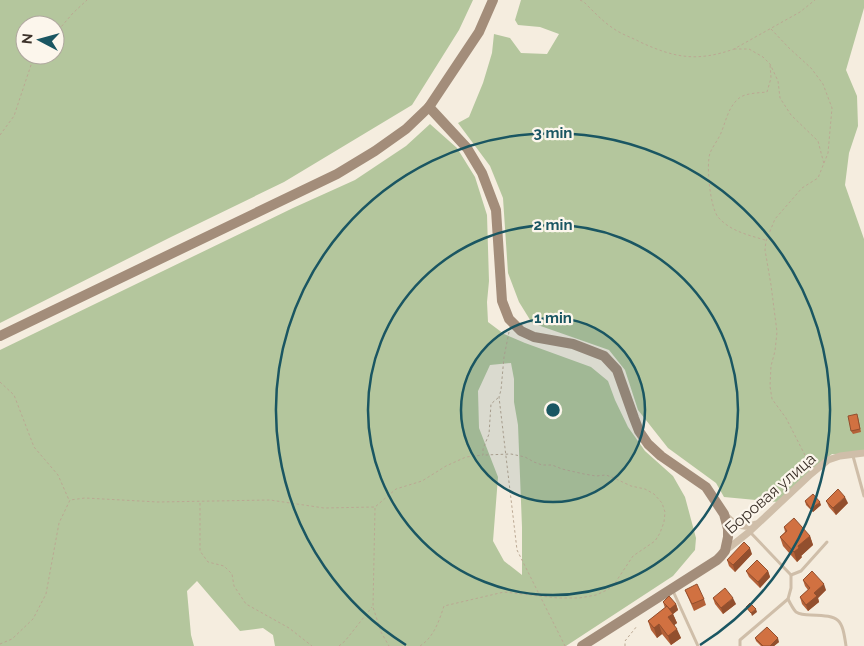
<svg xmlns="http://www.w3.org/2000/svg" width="864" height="646" viewBox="0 0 864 646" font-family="Raleway,sans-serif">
<rect width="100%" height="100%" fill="#f5eddf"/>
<g fill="#b4c69d" fill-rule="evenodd">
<path d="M0,0H473L459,30L412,105L284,182L171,237L0,323ZM25,25H55V55H25Z"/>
<path d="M521,0H864V8L846,70L857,96L858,126L849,153L845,185L864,239V451L858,454H832L810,472L778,502L724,497L716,483L668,448L638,410L625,370L609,350L532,323L519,302L508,273L503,198L490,166L458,123L469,117L483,83L492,53L494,34L510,38L521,53L547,54L559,34L540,27L518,25L515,20Z"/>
<path d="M430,124L457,148L475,177L487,215L489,281L487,302L488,322L504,334L525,343L591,367L608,381L615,400L628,427L645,451L673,476L685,497L696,538L695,550L673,576L566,646H275L273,635L263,628L240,631L197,581L187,591L191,635L194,646H0V350L293,208L355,180L406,146ZM511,363L514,379V402L518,425L522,527V575L504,561L493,541L498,477L479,428L478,391L490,365Z"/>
</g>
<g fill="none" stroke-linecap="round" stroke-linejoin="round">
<g stroke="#bba893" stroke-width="1" stroke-dasharray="2.5 2.5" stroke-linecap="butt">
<path d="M580,0L584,2C595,13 605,24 619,32C626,36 633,38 640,42C675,58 697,62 734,49L800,12L815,0"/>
<path d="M771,29L789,48L811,68L823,84L832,108L828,153L818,178L802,188L775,219L766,241L765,250L771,285L777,332L775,351L771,366L770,386L772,399L786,418L810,465"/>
<path d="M55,34L73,13L87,0"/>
<path d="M734,49H749L763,57L770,64L778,81L780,98L791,115L818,141L824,164"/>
<path d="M0,135L14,116L32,62L38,55"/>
<path d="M765,240C748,235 730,231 718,217C710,207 706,165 710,153C713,146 718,140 721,133C726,121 728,108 738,99C744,93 758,93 767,92L771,78L770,64"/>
<path d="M509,332L504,357L501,390L499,397L517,550L565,646"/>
<path d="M0,382L14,395L34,447L58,475L69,500"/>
<path d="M200,503V551L208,562L224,566L232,574L234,586L246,604L289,628L312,646"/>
<path d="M375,508L373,607L381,632L389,646"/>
<path d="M0,644L12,639L33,619L46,594L59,523L70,500L85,498L158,502L270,500L324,508L375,507L396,489L422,481L446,466L466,457L483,455V449L489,434L491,404L499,397"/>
<path d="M339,646L345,641L372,607"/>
<path d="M420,646C434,637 439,621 444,606L504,592L558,598H579L596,595L607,590L613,586L633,556L655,541L660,533L664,522L665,512L662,503L654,494L645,489L631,486L614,478L606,475L596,476L584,474L562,469L552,465H542L534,462L525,457L511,454L484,455"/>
<path d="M625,646V641L637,626"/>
</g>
<g stroke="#cfbea9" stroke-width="3">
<path d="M853,456L864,496"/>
<path d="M791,575L801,571L827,542"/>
<path d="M673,591L698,646"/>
<path d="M788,599C790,603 793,609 796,612C801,615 806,615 811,615C840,616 842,618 846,646"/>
<path d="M740,646V640L788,599L791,588V575L750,532"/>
</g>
<g stroke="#cfbea9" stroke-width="7">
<path d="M726,516C735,525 743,529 756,524"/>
<path d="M725,551L749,532L811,474L828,460L840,456L864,453"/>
</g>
<g stroke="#a38d7a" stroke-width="10">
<path d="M429,107L467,148L482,173L496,210L502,301L509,319L521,331L534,337L573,344L604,356L617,370L634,418L639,431L648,444L661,456L706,487L724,514L728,529V537L725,551L721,556L717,560L582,646"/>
<path d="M0,336L337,174L375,151L406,129L429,107L479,32L493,0"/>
</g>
</g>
<g fill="#b46138">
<path d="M858,417L861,432L853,434L851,431Z"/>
<path d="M805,501L821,505L813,512L806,505Z"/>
<path d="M826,501L848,503L836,515L829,507Z"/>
<path d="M784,527L810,536L813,545L801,556L802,557L797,562L783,546L780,537L785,532Z"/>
<path d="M752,554L735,572L729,566L727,560Z"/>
<path d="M746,571H768L770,577L760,588L749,577Z"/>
<path d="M803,580L826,590L818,598L819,602L808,611L802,604L800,597L808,590L805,586Z"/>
<path d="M685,590L704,599L706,605L694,611Z"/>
<path d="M713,598L736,604L723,614L715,604Z"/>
<path d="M663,602L676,604L678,610L673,614L677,623L674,625L681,638L671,645L662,634L657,638L651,630L648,621L665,608Z"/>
<path d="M755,638L779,642L774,646H761L756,641Z"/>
</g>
<g fill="#924f2e">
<path d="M845,497L848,503L836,515L833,508Z"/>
<path d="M820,502L821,505L813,512L811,509Z"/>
<path d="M810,536L813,545L801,556L802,557L797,562L794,552L798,546Z"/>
<path d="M750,548L752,554L735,572L733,565Z"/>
<path d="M768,571L770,577L760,588L758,582Z"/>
<path d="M824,584L826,590L818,598L819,602L808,611L806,605L814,593Z"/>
<path d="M733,598L736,604L723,614L721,608Z"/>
<path d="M676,604L678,610L673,614L677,623L672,627L668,617L669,609Z"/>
<path d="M756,609L757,612L752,616L751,613Z"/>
<path d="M659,624L662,634L657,638L654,628Z"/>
<path d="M677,629L681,638L671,645L668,636Z"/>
<path d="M778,638L779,642L774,646H770Z"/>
</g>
<g fill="#d17141" stroke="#924f2e">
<path d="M857,414L860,429L851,431L848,416Z"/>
<path d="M838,489L845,497L833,508L826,501Z"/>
<path d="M813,494L820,502L811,509L805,501Z"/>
<path d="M794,518L810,536L798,546L799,548L794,552L780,537L787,531L784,527Z"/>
<path d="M744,542L750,548L733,565L727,560Z"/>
<path d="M757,560L768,571L758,582L746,571Z"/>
<path d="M812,571L824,584L814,593L817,596L806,605L800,597L810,588L803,580Z"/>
<path d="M697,584L704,599L692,604L685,590Z"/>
<path d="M725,588L733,598L721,608L713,598Z"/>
<path d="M669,596L676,604L670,609L663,602Z"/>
<path d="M750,603L756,609L751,613L746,607Z"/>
<path d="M667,606L673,614L668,617L677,629L668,636L659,624L654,628L648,621Z"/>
<path d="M767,627L778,638L770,646H763L755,638Z"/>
</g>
<circle cx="553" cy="410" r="92" fill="#1a5662" fill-opacity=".12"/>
<g fill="none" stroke="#1a5662" stroke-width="2.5">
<circle cx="553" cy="410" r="92"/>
<circle cx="553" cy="410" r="185"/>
<path d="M406 645A277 277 0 1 1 700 645"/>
</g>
<g text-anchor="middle" stroke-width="4.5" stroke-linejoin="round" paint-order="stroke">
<g font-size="16" fill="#3c3129" stroke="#fcf6ec">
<text transform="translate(770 493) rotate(-41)" y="6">Боровая улица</text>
</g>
</g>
<circle cx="553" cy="410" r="8" fill="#1a5662" stroke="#fcf6ec" stroke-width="2.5"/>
<g font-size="15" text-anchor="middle" font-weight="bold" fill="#1a5662" stroke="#fcf6ec" stroke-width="4.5" stroke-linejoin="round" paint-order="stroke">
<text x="553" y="138">3 min</text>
<text x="553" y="230">2 min</text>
<text x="553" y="323">1 min</text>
</g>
<g transform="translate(40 40) rotate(276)"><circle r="24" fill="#fcf6ec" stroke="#afa79e"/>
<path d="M0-4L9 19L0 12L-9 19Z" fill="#1a5662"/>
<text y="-8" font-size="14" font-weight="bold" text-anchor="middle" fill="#3c3129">N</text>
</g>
</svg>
